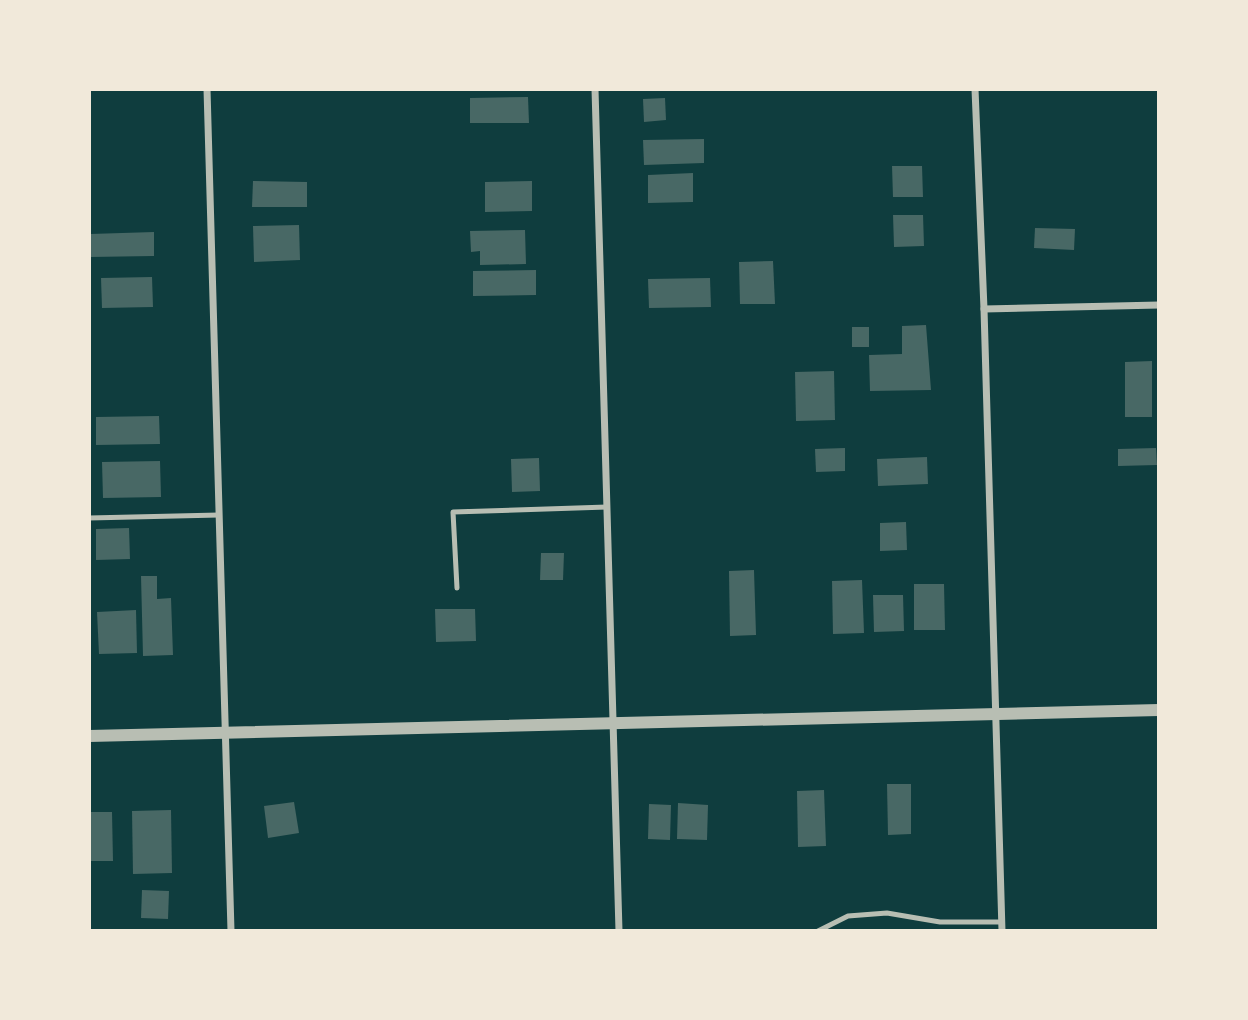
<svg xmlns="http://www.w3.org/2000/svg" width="1248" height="1020" viewBox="0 0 1248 1020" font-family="Quicksand,sans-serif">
<rect width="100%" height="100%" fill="#0f3d3e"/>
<g fill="#486865">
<path d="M528,97L529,123H470V98Z"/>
<path d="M665,98L666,120L644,122L643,99Z"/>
<path d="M704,139V163L644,165L643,140Z"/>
<path d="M892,166H922L923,197H893Z"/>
<path d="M693,173V202L648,203V175Z"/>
<path d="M253,181L307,182V207H252Z"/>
<path d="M532,181V211L485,212V182Z"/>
<path d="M893,215H923L924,246L894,247Z"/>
<path d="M299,225L300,260L254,262L253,226Z"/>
<path d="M1035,228L1075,229L1074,250L1034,248Z"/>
<path d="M525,230L526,264L480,265V251L471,252L470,231Z"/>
<path d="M154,232V256L90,257V234Z"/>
<path d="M773,261L775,304H740L739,262Z"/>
<path d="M536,270V295L473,296V271Z"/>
<path d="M152,277L153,307L102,308L101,278Z"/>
<path d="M710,278L711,307L649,308L648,279Z"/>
<path d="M926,325L931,390L870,391L869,355L902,354V326Z"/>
<rect x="852" y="327" width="17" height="20"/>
<path d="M1152,361V417H1125V362Z"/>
<path d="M834,371L835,420L796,421L795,372Z"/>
<path d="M159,416L160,444L96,445V417Z"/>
<path d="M845,448V471L816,472L815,449Z"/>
<path d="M1156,448L1157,465L1118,466V449Z"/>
<path d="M927,457L928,484L878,486L877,459Z"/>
<path d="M539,458L540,491L512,492L511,459Z"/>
<path d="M160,461L161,497L103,498L102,462Z"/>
<path d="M906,522L907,550L880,551V523Z"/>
<path d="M129,528L130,559L96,560V529Z"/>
<path d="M541,553H564L563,580H540Z"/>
<path d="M754,570L756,635L730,636L729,571Z"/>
<path d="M141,576H157V599L171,598L173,655L143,656Z"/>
<path d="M862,580L864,633L833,634L832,581Z"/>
<path d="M914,584H944L945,630H914Z"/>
<path d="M873,595H903L904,631L874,632Z"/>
<path d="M435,609H475L476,641L436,642Z"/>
<path d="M136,610L137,653L99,654L97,612Z"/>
<path d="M887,784H911V834L888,835Z"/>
<path d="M824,790L826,846L798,847L797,791Z"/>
<path d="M294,802L299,833L268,838L264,806Z"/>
<path d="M678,803L708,805L707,840L677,839Z"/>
<path d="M649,804L671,805L670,840L648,839Z"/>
<path d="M171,810L172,873L133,874L132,811Z"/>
<path d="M89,812H112L113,861H89Z"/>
<path d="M142,890L169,891L168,919L141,918Z"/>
</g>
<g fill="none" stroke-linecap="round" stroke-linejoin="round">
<g stroke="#b8beb3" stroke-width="5">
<path d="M89,518L219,515"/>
<path d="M457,588L453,512L607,507"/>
<path d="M818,931L848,916L887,913L940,922H1002"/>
</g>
<g stroke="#b8beb3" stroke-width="7">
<path d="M207,89L231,931"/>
<path d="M595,89L619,931"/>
<path d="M975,89L984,309L1002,931"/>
<path d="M984,309L1159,305"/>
</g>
<path stroke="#b8beb3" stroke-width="12" d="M89,736L1159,710"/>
</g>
<rect width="1248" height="1020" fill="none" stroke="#f1e9da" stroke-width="182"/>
</svg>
